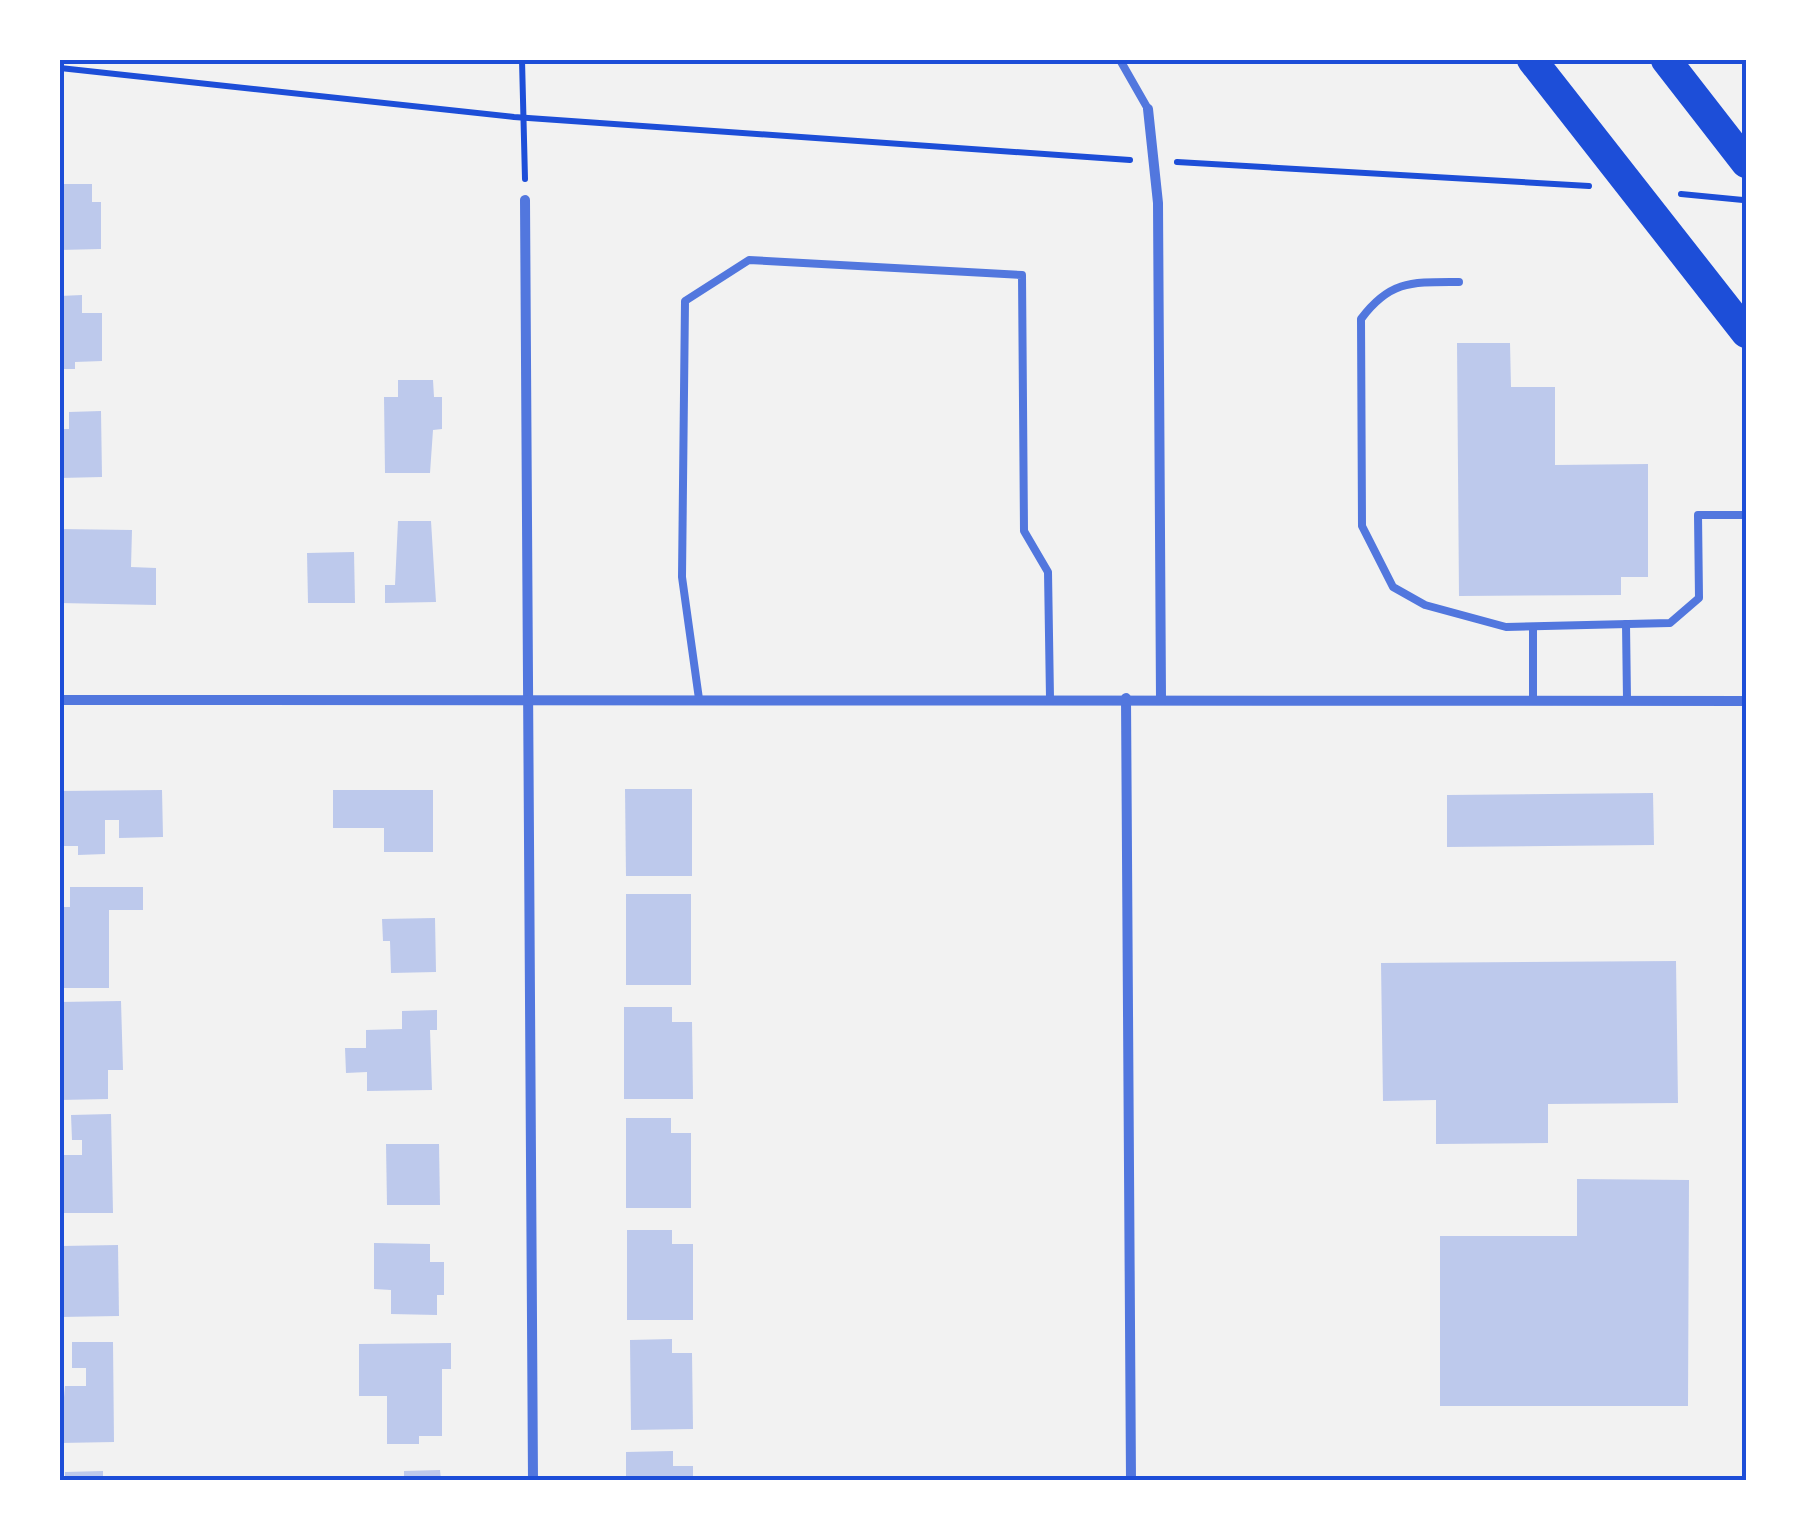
<svg xmlns="http://www.w3.org/2000/svg" width="1806" height="1540" viewBox="0 0 1806 1540" font-family="Overpass,sans-serif">
<rect width="100%" height="100%" fill="#f2f2f2"/>
<g fill="#bdc9ec">
<path d="M60,184H92V202H101V249L60,250Z"/>
<path d="M82,295V313H102V361L75,362V369H60V296Z"/>
<path d="M1457,343H1510L1511,387H1555V465L1648,464V577H1621V595L1459,596Z"/>
<path d="M398,380H433L434,397H442V429L433,430L430,473H385L384,397H398Z"/>
<path d="M101,411L102,477L60,478V429H69V412Z"/>
<path d="M398,521H431L436,602L385,603V585H395Z"/>
<path d="M60,529L132,530L131,567L156,568V605L60,603Z"/>
<path d="M354,552L355,603H308L307,553Z"/>
<path d="M625,789H692V876H626Z"/>
<path d="M162,790L163,837L119,838V820H105V854L78,855V846H60V791Z"/>
<path d="M333,790H433V852H384V828H333Z"/>
<path d="M1653,793L1654,845L1447,847V795Z"/>
<path d="M70,887H143V910H109V988H60V907H70Z"/>
<rect x="626" y="894" width="65" height="91"/>
<path d="M435,918L436,972L391,973L390,941H383L382,919Z"/>
<path d="M1676,961L1678,1103L1548,1104V1143L1436,1144V1100L1383,1101L1381,963Z"/>
<path d="M121,1001L123,1070H108V1099L60,1100V1002Z"/>
<path d="M624,1007H672V1022H692L693,1099H624Z"/>
<path d="M437,1010V1030H430L432,1090L367,1091V1072L346,1073L345,1048H366V1030L402,1029V1011Z"/>
<path d="M111,1114L113,1213H62L61,1155H82V1140H72L71,1115Z"/>
<path d="M626,1118H671V1133H691V1208H626Z"/>
<path d="M386,1144H439L440,1205H387Z"/>
<path d="M1577,1179L1689,1180L1688,1406H1440V1236H1577Z"/>
<path d="M627,1230H672V1244H693V1320H627Z"/>
<path d="M374,1243L430,1244V1262H444V1295H437V1315L391,1314V1290L374,1289Z"/>
<path d="M118,1245L119,1316L60,1317L62,1246Z"/>
<path d="M672,1339V1353H692L693,1429L631,1430L630,1340Z"/>
<path d="M72,1342H113L114,1442L60,1443L65,1386H86V1368H72Z"/>
<path d="M451,1343V1369H442V1436H419V1444H387V1396H359V1344Z"/>
<path d="M673,1451V1466H693V1480H626V1452Z"/>
<path d="M440,1470L441,1480H404V1471Z"/>
<path d="M103,1471V1480H65V1472Z"/>
</g>
<g fill="none" stroke-linecap="round" stroke-linejoin="round">
<g stroke="#1d4ed8" stroke-width="6">
<path d="M522,60L525,179"/>
<path d="M60,68L514,117L1130,160"/>
<path d="M1177,162L1589,186"/>
<path d="M1681,194L1743,200"/>
</g>
<g stroke="#5277de" stroke-width="8">
<path d="M1120,60L1148,109"/>
<path d="M1459,282C1412,282 1390,280 1361,319L1362,526L1393,587L1425,605L1506,627L1670,623L1699,598L1698,515H1746"/>
<path d="M1626,624L1627,700"/>
<path d="M1533,627V700"/>
<path d="M699,699L682,577L685,301L749,260L1022,275L1024,531L1048,572L1050,698"/>
</g>
<g stroke="#5277de" stroke-width="10">
<path d="M1148,109L1158,203L1161,698"/>
<path d="M525,200L533,1480"/>
<path d="M1126,698L1131,1480"/>
<path d="M60,700L1746,701"/>
</g>
<g stroke="#1d4ed8" stroke-width="30">
<path d="M1532,60L1746,333"/>
<path d="M1666,60L1746,163"/>
</g>
</g>
<rect width="1806" height="1540" fill="none" stroke="#ffffff" stroke-width="125"/>
<rect x="62" y="62" width="1682" height="1416" fill="none" stroke="#1d4ed8" stroke-width="4"/>
</svg>
